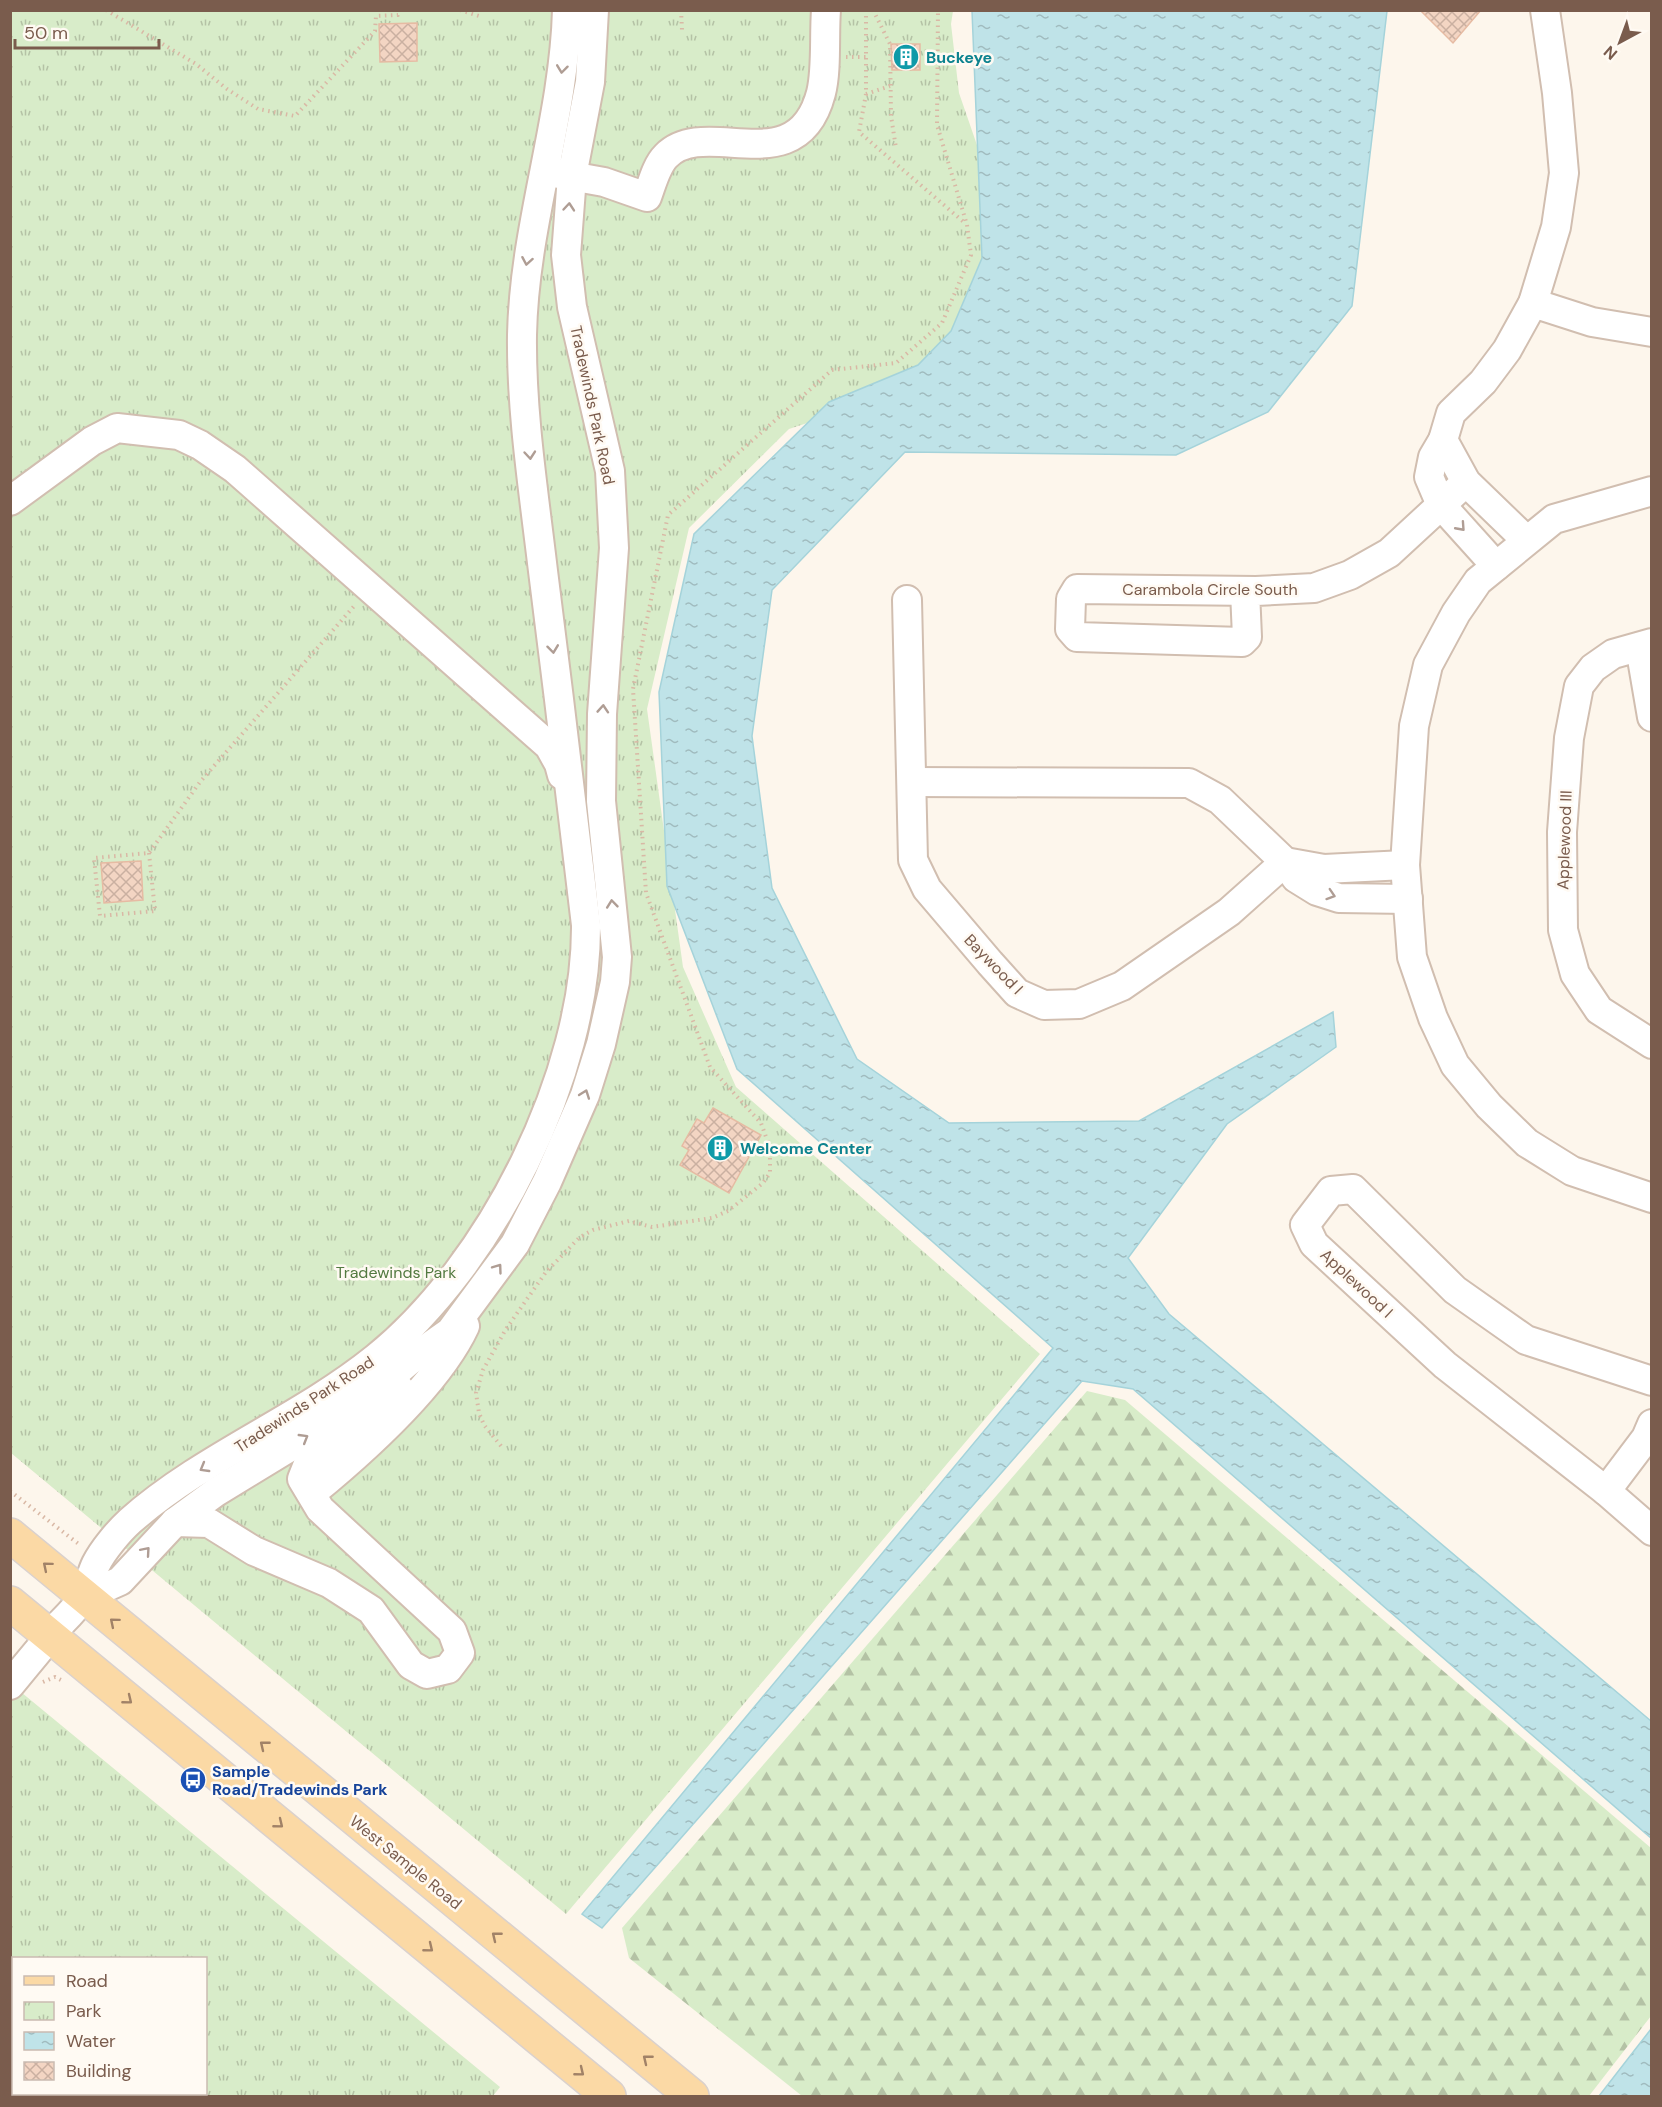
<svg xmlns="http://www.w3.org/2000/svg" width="1662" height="2107" viewBox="0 0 1662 2107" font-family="'DM Sans',sans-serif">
<defs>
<pattern id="forest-firs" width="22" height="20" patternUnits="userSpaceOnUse" patternTransform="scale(1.5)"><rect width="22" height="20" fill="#d8ecc9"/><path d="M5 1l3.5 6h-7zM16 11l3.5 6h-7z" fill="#b4c2a5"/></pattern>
<pattern id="park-tufts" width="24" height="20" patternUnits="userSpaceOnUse" patternTransform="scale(1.5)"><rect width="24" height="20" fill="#d8ecc9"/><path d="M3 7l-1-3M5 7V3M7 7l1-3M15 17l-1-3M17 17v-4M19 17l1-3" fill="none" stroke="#b4c2a5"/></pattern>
<pattern id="water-ripples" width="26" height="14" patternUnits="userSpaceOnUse" patternTransform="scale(1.5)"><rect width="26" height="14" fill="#bfe3e8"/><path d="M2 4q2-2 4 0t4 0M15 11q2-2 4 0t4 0" fill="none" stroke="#a0bbbe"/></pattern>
<pattern id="building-cross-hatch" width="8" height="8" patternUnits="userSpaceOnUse" patternTransform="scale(1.5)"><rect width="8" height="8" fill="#f3d5c3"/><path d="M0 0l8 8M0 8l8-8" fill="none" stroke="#cab0a1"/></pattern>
</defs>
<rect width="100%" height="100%" fill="#fdf6ec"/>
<path fill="url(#forest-firs)" d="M1087,1391L1125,1400L1651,1848V2016L1589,2096H802L629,1958L622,1928Z"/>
<g fill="url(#park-tufts)" fill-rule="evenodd">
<path d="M10,11H953L951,24L959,93L988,177L982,258L951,331L928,366L871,402L789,429L689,528L647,709L683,967L736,1087L1040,1354L566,1914L11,1453Z"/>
<path d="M10,1683L500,2087L493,2096H11ZM14,1958H206V2094H14Z"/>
</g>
<g fill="url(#water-ripples)" stroke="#a5d3da" stroke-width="1.5">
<path d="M972,11H1387L1352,306L1268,412L1176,455L905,452L772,590L752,736L772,888L857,1059L949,1123L1139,1121L1333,1012L1336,1047L1227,1124L1128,1258L1169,1314L1651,1721V1838L1133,1389L1082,1381L602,1928L582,1914L1053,1348L737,1069L667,886L659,692L694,534L829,402L918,365L951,331L982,258Z"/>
<path d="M1651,2029V2096H1599Z"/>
</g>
<g fill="url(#building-cross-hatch)" stroke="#e6bba3" stroke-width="1.5">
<path d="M1420,10H1481L1453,43Z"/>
<path d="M417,23V61L380,62L379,24Z"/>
<path d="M891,44H920V70H892Z"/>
<path d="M141,861L143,900L104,903L101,863Z"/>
<path d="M713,1108L761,1135L729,1193L680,1165L689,1150L682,1146L697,1119L704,1123Z"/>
</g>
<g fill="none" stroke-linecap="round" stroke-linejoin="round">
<defs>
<g id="minor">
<path d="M554,173L604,182L647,197C652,184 656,166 666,156C706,115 797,185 821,93C827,70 824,35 826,10"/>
<path d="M1533,303L1592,322L1652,332"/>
<path d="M1443,440L1466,482L1526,540"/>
<path d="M1652,491L1554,519L1478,581L1456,613L1428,665L1414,726L1405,865L1412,957L1433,1018L1455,1065L1489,1106L1527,1143L1572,1171L1652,1198"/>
<path d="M10,501L92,441L117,428L179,435L200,445L235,469L549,746L559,764L562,775"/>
<path d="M1496,566L1441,505L1429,477L1433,457L1443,440L1451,413L1483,382L1507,350L1533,303L1556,227L1564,173L1557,93L1545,10"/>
<path d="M1245,591L1247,637L1242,642L1077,637L1070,629L1071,599L1077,589L1256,591L1314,588L1350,575L1389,553L1466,482"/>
<path d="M907,600L913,860L927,889L990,963L1017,993L1044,1005L1079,1004L1122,986L1229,912L1285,862"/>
<path d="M1652,643L1613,654L1593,668L1579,686L1569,738L1562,832L1563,930L1575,974L1599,1010L1652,1044"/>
<path d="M1640,647L1652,717"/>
<path d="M913,782L1189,783L1220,800L1285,862L1296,878L1317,891L1339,898L1408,899"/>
<path d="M1285,862L1324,869L1405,865"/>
<path d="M1652,1381L1526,1340L1455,1290L1353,1189L1331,1191L1305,1225L1314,1244L1445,1365L1606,1491L1652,1531"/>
<path d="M1606,1491L1646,1438L1652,1424"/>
<path d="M312,1493C362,1452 438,1384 465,1326"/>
<path d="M175,1522L209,1523L254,1551L329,1583L371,1610L411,1665L427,1674L448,1669L460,1653L452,1631L320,1509L302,1479L308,1464L367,1423L399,1388"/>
<path d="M84,1597L120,1581L175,1522L216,1492L316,1431L369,1395L409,1361L450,1332L515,1244L547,1182L585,1095L601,1044L615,982L617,957L601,801L602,714L614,548L610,471L572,307L566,255L572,176L590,82L594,10"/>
<path d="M10,1685C27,1664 44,1644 61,1623C69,1615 78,1606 84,1596C89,1586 91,1574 96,1564C103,1550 119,1531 130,1521C204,1456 299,1420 376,1358C492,1264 587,1074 586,925C572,806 558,689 543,571C534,494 521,413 522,335C524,225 564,120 567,10"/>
</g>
<g id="major">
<path d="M10,1535L692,2096"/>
<path d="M10,1603L609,2096"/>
</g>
</defs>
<use href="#minor" stroke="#d1beb0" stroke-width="32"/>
<use href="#major" stroke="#dad1cd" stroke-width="36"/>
<g stroke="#d9b8a5" stroke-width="4" stroke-dasharray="1.5 4.5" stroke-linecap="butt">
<path d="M106,10L196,64L227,89L258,109L295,116L375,31L376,16L398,15L401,10"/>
<path d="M460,10L482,17"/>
<path d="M681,10L682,30"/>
<path d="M866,10V94L859,132L966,224"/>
<path d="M873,10L890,44L891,116L896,148"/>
<path d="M846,57H866"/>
<path d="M866,94L890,86"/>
<path d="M149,853L155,911L100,916L94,858L149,853L200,782L355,605"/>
<path d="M501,1446L484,1425L479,1413L476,1393L483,1370L506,1329L546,1272L580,1237L593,1230L629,1221L652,1227L712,1218L728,1211L763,1183L770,1173V1148L761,1123L710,1067L646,893L633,689L668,515L832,370L896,363L942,323L971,255L967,225L937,125L938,10"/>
<path d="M10,1491L80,1545"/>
<path d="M43,1682L55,1677L61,1680"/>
</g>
<use href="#minor" stroke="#fff" stroke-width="28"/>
<use href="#major" stroke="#fbd9a5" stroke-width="33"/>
</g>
<defs><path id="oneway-chevron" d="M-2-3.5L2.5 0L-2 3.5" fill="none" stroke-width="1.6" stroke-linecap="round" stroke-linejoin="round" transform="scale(1.5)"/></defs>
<g stroke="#af9d94">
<use href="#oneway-chevron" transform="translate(562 69) rotate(97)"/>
<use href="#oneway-chevron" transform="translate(569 207) rotate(-85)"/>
<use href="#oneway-chevron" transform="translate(527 261) rotate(100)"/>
<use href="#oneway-chevron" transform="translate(530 455) rotate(85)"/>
<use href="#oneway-chevron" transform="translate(1461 527) rotate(48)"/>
<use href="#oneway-chevron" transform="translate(553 649) rotate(83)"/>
<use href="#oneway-chevron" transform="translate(603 709) rotate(-86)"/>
<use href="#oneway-chevron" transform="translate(1331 895) rotate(18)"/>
<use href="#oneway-chevron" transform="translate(612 904) rotate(-96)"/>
<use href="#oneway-chevron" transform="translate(585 1094) rotate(-70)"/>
<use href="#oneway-chevron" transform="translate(498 1268) rotate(-54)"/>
<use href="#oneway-chevron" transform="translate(304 1438) rotate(-31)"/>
<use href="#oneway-chevron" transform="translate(204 1468) rotate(150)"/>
<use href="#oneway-chevron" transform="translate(146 1551) rotate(-49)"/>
</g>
<g stroke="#a18267">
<use href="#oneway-chevron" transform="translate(47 1566) rotate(-140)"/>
<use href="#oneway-chevron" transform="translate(114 1622) rotate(-140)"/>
<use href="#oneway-chevron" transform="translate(128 1700) rotate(39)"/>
<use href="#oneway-chevron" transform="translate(264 1745) rotate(-141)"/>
<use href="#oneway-chevron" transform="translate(279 1824) rotate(39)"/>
<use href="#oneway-chevron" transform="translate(496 1936) rotate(-141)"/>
<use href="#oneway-chevron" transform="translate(429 1948) rotate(39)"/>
<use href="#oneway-chevron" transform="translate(647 2059) rotate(-141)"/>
<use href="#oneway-chevron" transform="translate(580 2072) rotate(39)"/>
</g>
<defs>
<symbol id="building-disc" viewBox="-11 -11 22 22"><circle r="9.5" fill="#0f9aa8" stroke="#fffaf3"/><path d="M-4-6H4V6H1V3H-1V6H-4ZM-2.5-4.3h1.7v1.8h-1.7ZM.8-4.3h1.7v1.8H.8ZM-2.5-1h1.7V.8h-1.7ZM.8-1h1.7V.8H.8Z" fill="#fff"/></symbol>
<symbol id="bus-disc" viewBox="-11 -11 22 22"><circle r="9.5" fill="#1a4fb4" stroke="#fffaf3"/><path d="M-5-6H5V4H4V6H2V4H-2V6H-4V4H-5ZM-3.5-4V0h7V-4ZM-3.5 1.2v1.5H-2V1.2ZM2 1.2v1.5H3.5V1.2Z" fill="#fff"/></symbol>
</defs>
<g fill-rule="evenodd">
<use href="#building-disc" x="891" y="42" width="30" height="30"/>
<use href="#building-disc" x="705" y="1133" width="30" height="30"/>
<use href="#bus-disc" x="178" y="1765" width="30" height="30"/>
</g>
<g text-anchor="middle" stroke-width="5" stroke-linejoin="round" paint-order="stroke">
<g font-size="16" font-weight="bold" fill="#0d838f" stroke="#fffaf3" text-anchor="start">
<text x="926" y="63">Buckeye</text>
<text x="740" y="1154">Welcome Center</text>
</g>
<g font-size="16" fill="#7a5c4d" stroke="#fffaf3">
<text transform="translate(593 405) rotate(78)" y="6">Tradewinds Park Road</text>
<text x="1210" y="595">Carambola Circle South</text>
<text transform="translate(1564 840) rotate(-88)" y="6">Applewood III</text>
<text transform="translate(994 964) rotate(46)" y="6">Baywood I</text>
<text transform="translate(1357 1283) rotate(43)" y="6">Applewood I</text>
<text transform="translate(304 1404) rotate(-33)" y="6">Tradewinds Park Road</text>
<text transform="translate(406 1862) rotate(39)" y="6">West Sample Road</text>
</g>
<g font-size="16" fill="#537a41" stroke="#fffaf3">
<text x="396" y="1278">Tradewinds Park</text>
</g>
<g font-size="16" font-weight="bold" fill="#164399" stroke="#fffaf3" text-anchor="start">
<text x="212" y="1777">Sample<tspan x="212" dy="18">Road/Tradewinds Park</tspan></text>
</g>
</g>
<rect width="1662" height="2107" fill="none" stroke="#7a5c4d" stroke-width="24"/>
<rect x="12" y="1957" width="195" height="138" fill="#fffaf3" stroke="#cabbb1" stroke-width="1.5"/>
<rect x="24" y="1976" width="30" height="9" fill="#fbd9a5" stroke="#cabbb1" stroke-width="1.5"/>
<text x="66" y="1987" font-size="18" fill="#7a5c4d">Road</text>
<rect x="24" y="2002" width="30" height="18" fill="url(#park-tufts)" stroke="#cabbb1" stroke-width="1.5"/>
<text x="66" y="2017" font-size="18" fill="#7a5c4d">Park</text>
<rect x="24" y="2032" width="30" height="18" fill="url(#water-ripples)" stroke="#cabbb1" stroke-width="1.5"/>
<text x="66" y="2047" font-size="18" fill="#7a5c4d">Water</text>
<rect x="24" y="2062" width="30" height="18" fill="url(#building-cross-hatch)" stroke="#cabbb1" stroke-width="1.5"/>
<text x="66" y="2077" font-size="18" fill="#7a5c4d">Building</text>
<g transform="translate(1620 42) rotate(221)" stroke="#fffaf3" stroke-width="4.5" paint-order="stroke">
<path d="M0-4.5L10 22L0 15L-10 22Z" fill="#7a5c4d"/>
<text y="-9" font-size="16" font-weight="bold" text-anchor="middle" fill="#7a5c4d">N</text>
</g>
<path d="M15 39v9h144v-9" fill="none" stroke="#7a5c4d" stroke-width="3"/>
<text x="24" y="39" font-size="18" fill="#7a5c4d" stroke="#fffaf3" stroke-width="4.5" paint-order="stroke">50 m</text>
</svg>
